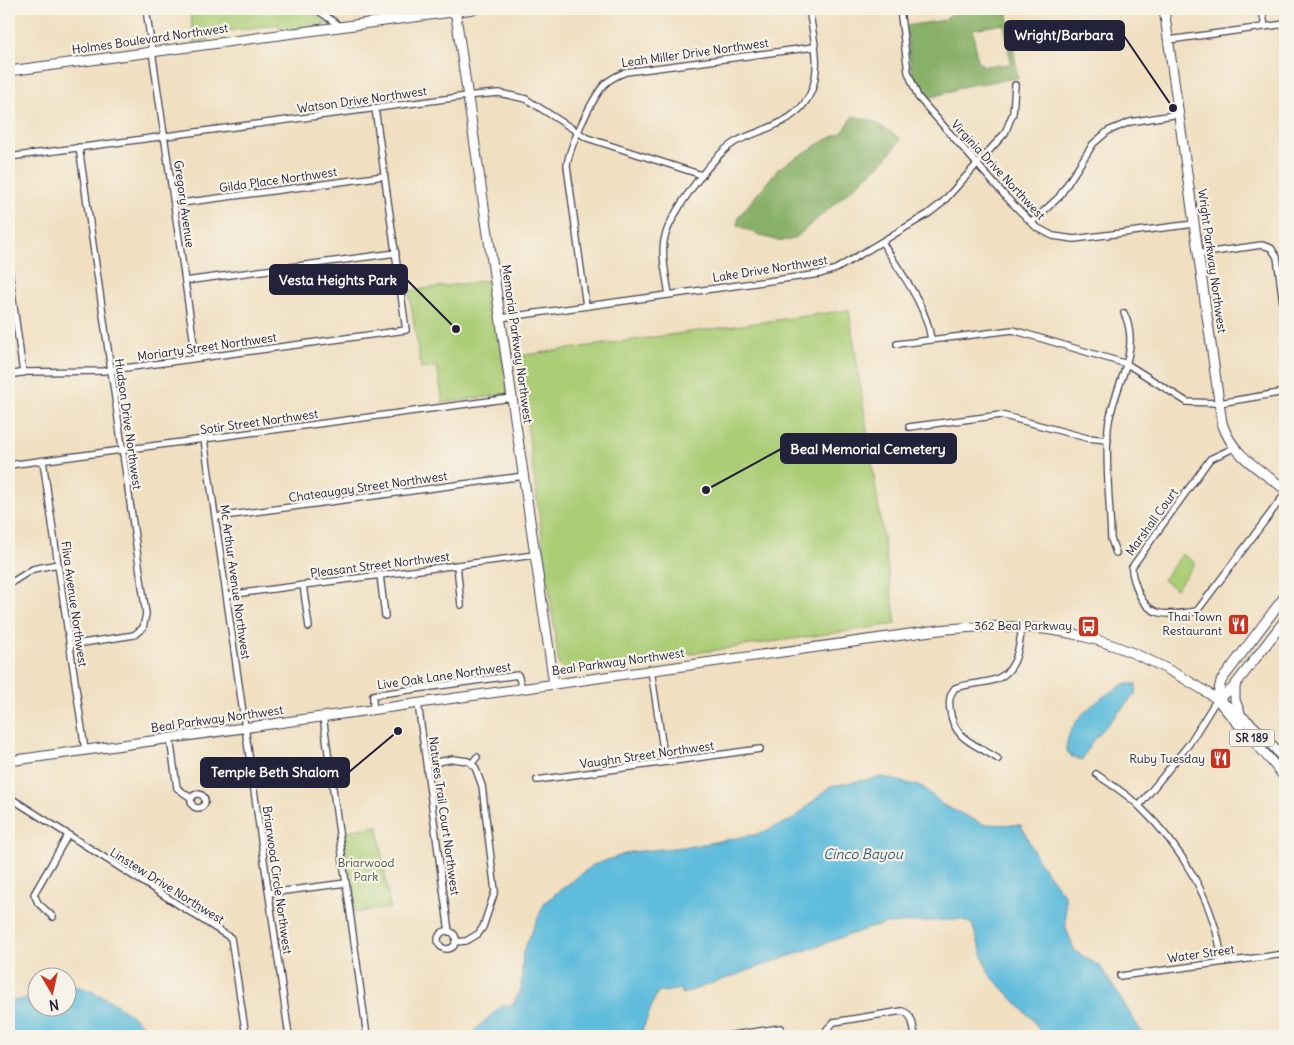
<svg xmlns="http://www.w3.org/2000/svg" width="1294" height="1045" viewBox="0 0 1294 1045" font-family="Delius,sans-serif">
<rect width="100%" height="100%" fill="#f7f3e8"/>
<filter id="ink" filterUnits="userSpaceOnUse"><feTurbulence type="fractalNoise" baseFrequency=".02" numOctaves="2"/><feDisplacementMap in="SourceGraphic" scale="10" xChannelSelector="R" yChannelSelector="G"/><feConvolveMatrix kernelMatrix="1 2 1 2 8 2 1 2 1" color-interpolation-filters="sRGB"/></filter>
<filter id="wash" filterUnits="userSpaceOnUse"><feTurbulence type="fractalNoise" baseFrequency=".0096" numOctaves="4" result="noise"/><feDisplacementMap in="SourceGraphic" scale="20" xChannelSelector="R" yChannelSelector="G"/><feGaussianBlur stdDeviation="1.12" result="paint"/><feColorMatrix in="noise" values="0 0 0 0 0 0 0 0 0 0 0 0 0 0 0 0 0 1.4 0 .05"/><feComposite in="paint" operator="in"/></filter>
<g filter="url(#wash)">
<rect width="100%" height="100%" fill="#f0dfc0"/>
<g fill="#abcd76" stroke="#667858">
<path d="M190,9H308L330,24L279,30V24L213,33L208,34L209,40L194,43Z"/>
<path d="M490,280L508,394L443,403L437,367L421,369L409,291Z"/>
<path d="M849,310L896,624L571,671L564,670L559,665L518,356Z"/>
<path d="M1182,554L1195,563L1176,589L1163,580Z"/>
<path d="M378,826L390,908L353,913L341,832Z"/>
</g>
<g fill="#88b067" stroke="#556951" fill-rule="evenodd">
<path d="M961,9H1007L1018,78L965,86L924,100L912,76L905,26L945,20L953,12ZM1004,24L1011,64L984,66L977,61L973,29Z"/>
<path d="M853,116L873,121L901,139L884,161L794,239C775,245 754,232 737,225L739,216L779,168L824,141L843,132Z"/>
</g>
<g fill="#5ebcdc" stroke="#406f8c">
<path d="M1125,684H1136V693L1092,742L1082,760L1072,757L1066,750C1067,719 1100,697 1125,684Z"/>
<path d="M883,777L923,787L943,805L983,824L1021,825L1039,862L1065,896L1066,928L1075,951L1101,967L1144,1036H1043L1033,1020L989,974L972,924L961,919L885,924L863,930L682,994L681,989L657,993L640,1036H469L502,1005L512,1006L521,990L523,952L545,902L593,865L631,852L693,846L758,834L794,819L830,786Z"/>
<path d="M68,985C99,988 133,1015 155,1036H9V1001L26,999L37,992L38,1008H68Z"/>
</g>
</g>
<g filter="url(#ink)">
<g fill="none" stroke-linecap="round" stroke-linejoin="round">
<defs>
<g id="street">
<path d="M146,9L196,358"/>
<path d="M316,9L340,26"/>
<path d="M900,9L908,72L918,97L1007,198L1036,227L1053,236L1074,239L1194,224"/>
<path d="M1262,9L1265,27"/>
<path d="M1169,40L1285,24"/>
<path d="M9,157L475,95L499,93L526,99L587,138L702,175"/>
<path d="M174,204L384,176"/>
<path d="M1031,223L1059,197L1093,144L1108,131L1130,122L1179,114"/>
<path d="M882,242C900,272 926,304 931,339"/>
<path d="M1198,254L1262,245L1271,248L1277,257L1285,319"/>
<path d="M9,270L23,373"/>
<path d="M185,281L396,253"/>
<path d="M669,295C667,278 661,259 664,241C668,216 714,153 737,141C764,128 798,123 811,92C822,66 813,35 809,9"/>
<path d="M586,306L567,166C569,147 592,98 605,84C611,78 618,75 626,72L814,47"/>
<path d="M500,318L820,274L836,269L928,214L942,203L1005,133L1013,113L1015,85"/>
<path d="M897,344L1013,330L1127,364L1187,402L1219,403L1285,392"/>
<path d="M9,375L26,372L103,371L406,330L375,108"/>
<path d="M909,427L1001,415L1087,438L1108,440"/>
<path d="M204,439L289,1036"/>
<path d="M1234,448L1210,459L1132,567C1131,573 1134,580 1136,586C1146,619 1168,616 1197,611L1285,494"/>
<path d="M43,461L85,750"/>
<path d="M9,465L512,398"/>
<path d="M216,517L524,476"/>
<path d="M1116,553L1111,539C1110,502 1105,464 1108,428C1112,388 1143,352 1124,313"/>
<path d="M457,565L461,605"/>
<path d="M380,575L385,616"/>
<path d="M9,584L33,569L58,564"/>
<path d="M303,585L309,627"/>
<path d="M227,595L535,555"/>
<path d="M70,645L134,635L143,628L146,614L79,147"/>
<path d="M651,670L665,762"/>
<path d="M418,703L449,932"/>
<path d="M373,709V695L518,675L522,688"/>
<path d="M323,716L367,1036"/>
<path d="M170,738L177,788L191,798"/>
<path d="M998,759C975,743 954,741 950,710C949,702 949,695 955,688C966,684 978,684 990,681C1017,675 1019,649 1022,626"/>
<path d="M472,763L477,757"/>
<path d="M427,764L453,759L468,761L475,767L482,786L495,891L483,927L478,934L466,941L455,942"/>
<path d="M1096,774C1110,784 1126,793 1139,806C1182,847 1215,903 1222,961"/>
<path d="M537,780L760,749"/>
<circle cx="198" cy="801" r="7"/>
<path d="M9,797L231,938L246,1036"/>
<path d="M1139,806L1189,744L1217,699"/>
<path d="M269,893L346,883"/>
<path d="M53,917L38,903L34,894L68,835"/>
<circle cx="447" cy="940" r="9"/>
<path d="M1120,976L1285,954"/>
<path d="M726,1036L781,1028"/>
<path d="M826,1036L827,1029L834,1022L902,1011C913,1014 913,1026 915,1036"/>
</g>
<g id="secondary">
<path d="M455,9L554,684"/>
<path d="M1164,9L1222,423C1232,455 1260,470 1285,489"/>
<path d="M9,71L474,9"/>
<path d="M9,761L931,631C1043,616 1123,636 1217,699"/>
</g>
<g id="primary">
<path d="M1235,686V700L1240,713"/>
<path d="M1217,699L1221,681L1285,596"/>
<path d="M1217,699L1232,689L1285,620"/>
<path d="M1217,699C1239,727 1264,750 1285,778"/>
<path d="M1223,703C1248,719 1268,738 1285,761"/>
</g>
</defs>
<use href="#street" stroke="#413e4f" stroke-width="8"/>
<use href="#secondary" stroke="#413e4f" stroke-width="11"/>
<use href="#primary" stroke="#413e4f" stroke-width="11"/>
<use href="#street" stroke="#fff" stroke-width="5.5"/>
<use href="#secondary" stroke="#fff" stroke-width="9"/>
<use href="#primary" stroke="#fff" stroke-width="9"/>
</g>
</g>
<defs>
<symbol id="restaurant-square" viewBox="-11 -11 22 22"><rect x="-9" y="-9" width="18" height="18" rx="4" fill="#c8321e" stroke="#f7f3e8"/><path d="M-5-6h1v4h1v-4h1v4h1v-4h1v5L-1.5 .5V6h-2V.5L-5-1ZM5-6V6H3V1.5H1.5Q1.5-4 5-6Z" fill="#fff"/></symbol>
<symbol id="bus-square" viewBox="-11 -11 22 22"><rect x="-9" y="-9" width="18" height="18" rx="4" fill="#c8321e" stroke="#f7f3e8"/><path d="M-5-6H5V4H4V6H2V4H-2V6H-4V4H-5ZM-3.5-4V0h7V-4ZM-3.5 1.2v1.5H-2V1.2ZM2 1.2v1.5H3.5V1.2Z" fill="#fff"/></symbol>
</defs>
<g fill-rule="evenodd">
<use href="#restaurant-square" x="1226" y="612" width="25" height="25"/>
<use href="#bus-square" x="1076" y="614" width="25" height="25"/>
<use href="#restaurant-square" x="1208" y="746" width="25" height="25"/>
</g>
<g text-anchor="middle" stroke-width="4.5" stroke-linejoin="round" paint-order="stroke">
<rect fill="#f7f3e8" stroke="#62616f" stroke-width="1" x="1229.5" y="729.5" width="45" height="17" rx="4"/>
<g font-size="11" font-weight="bold" fill="#22223b">
<text x="1252" y="742">SR 189</text>
</g>
<g font-size="12" fill="#22223b" stroke="#f7f3e8">
<text transform="translate(150 39) rotate(-8)" y="4">Holmes Boulevard Northwest</text>
<text transform="translate(695 53) rotate(-8)" y="4">Leah Miller Drive Northwest</text>
<text transform="translate(362 100) rotate(-8)" y="4">Watson Drive Northwest</text>
<text transform="translate(998 170) rotate(47)" y="4">Virginia Drive Northwest</text>
<text transform="translate(278 180) rotate(-8)" y="4">Gilda Place Northwest</text>
<text transform="translate(184 204) rotate(82)" y="4">Gregory Avenue</text>
<text transform="translate(1212 261) rotate(82)" y="4">Wright Parkway Northwest</text>
<text transform="translate(770 269) rotate(-9)" y="4">Lake Drive Northwest</text>
<text transform="translate(517 344) rotate(82)" y="4">Memorial Parkway Northwest</text>
<text transform="translate(207 347) rotate(-8)" y="4">Moriarty Street Northwest</text>
<text transform="translate(259 422) rotate(-8)" y="4">Sotir Street Northwest</text>
<text transform="translate(128 424) rotate(82)" y="4">Hudson Drive Northwest</text>
<text transform="translate(368 487) rotate(-8)" y="4">Chateaugay Street Northwest</text>
<text transform="translate(1152 522) rotate(-54)" y="4">Marshall Court</text>
<text transform="translate(380 565) rotate(-7)" y="4">Pleasant Street Northwest</text>
<text transform="translate(235 582) rotate(82)" y="4">Mc Arthur Avenue Northwest</text>
<text transform="translate(74 604) rotate(82)" y="4">Fliva Avenue Northwest</text>
<text transform="translate(618 662) rotate(-8)" y="4">Beal Parkway Northwest</text>
<text transform="translate(444 676) rotate(-8)" y="4">Live Oak Lane Northwest</text>
<text transform="translate(217 719) rotate(-8)" y="4">Beal Parkway Northwest</text>
<text transform="translate(647 755) rotate(-8)" y="4">Vaughn Street Northwest</text>
<text transform="translate(444 816) rotate(82)" y="4">Natures Trail Court Northwest</text>
<text transform="translate(277 880) rotate(82)" y="4">Briarwood Circle Northwest</text>
<text transform="translate(167 886) rotate(32)" y="4">Linstew Drive Northwest</text>
<text transform="translate(1201 954) rotate(-8)" y="4">Water Street</text>
</g>
<g font-size="12" fill="#22223b" stroke="#f7f3e8" text-anchor="end">
<text x="1222" y="621">Thai Town<tspan x="1222" dy="14">Restaurant</tspan></text>
<text x="1072" y="630">362 Beal Parkway</text>
<text x="1205" y="763">Ruby Tuesday</text>
</g>
<g font-size="12" fill="#4b554d" stroke="#f7f3e8">
<text x="366" y="867">Briarwood<tspan x="366" dy="14">Park</tspan></text>
</g>
<g font-size="14" font-style="italic" fill="#375873" stroke="#f7f3e8">
<text x="863" y="859">Cinco Bayou</text>
</g>
</g>
<path fill="none" stroke="#22223b" stroke-width="2" d="M1173 108L1124 36M456 329L407 280M706 490L781 449M398 731L349 772"/>
<g fill="#22223b" stroke="#f7f3e8" stroke-width="2">
<circle cx="1173" cy="108" r="5"/>
<circle cx="456" cy="329" r="5"/>
<circle cx="706" cy="490" r="5"/>
<circle cx="398" cy="731" r="5"/>
</g>
<g fill="#22223b" stroke="#22223b" stroke-width="2">
<rect x="1005" y="21" width="119" height="29" rx="5"/>
<rect x="270" y="265" width="137" height="29" rx="5"/>
<rect x="781" y="434" width="175" height="29" rx="5"/>
<rect x="201" y="758" width="148" height="29" rx="5"/>
</g>
<g font-size="14" text-anchor="middle" font-weight="bold" fill="#fff">
<text x="1064" y="40">Wright/Barbara</text>
<text x="338" y="285">Vesta Heights Park</text>
<text x="868" y="454">Beal Memorial Cemetery</text>
<text x="275" y="777">Temple Beth Shalom</text>
</g>
<rect width="1294" height="1045" fill="none" stroke="#f7f3e8" stroke-width="30"/>
<g transform="translate(52 992) rotate(171)"><circle r="24" fill="#f7f3e8" stroke="#a29fa3"/>
<path d="M0-4L9 19L0 12L-9 19Z" fill="#c8321e"/>
<text y="-8" font-size="14" font-weight="bold" text-anchor="middle" fill="#22223b">N</text>
</g>
</svg>
